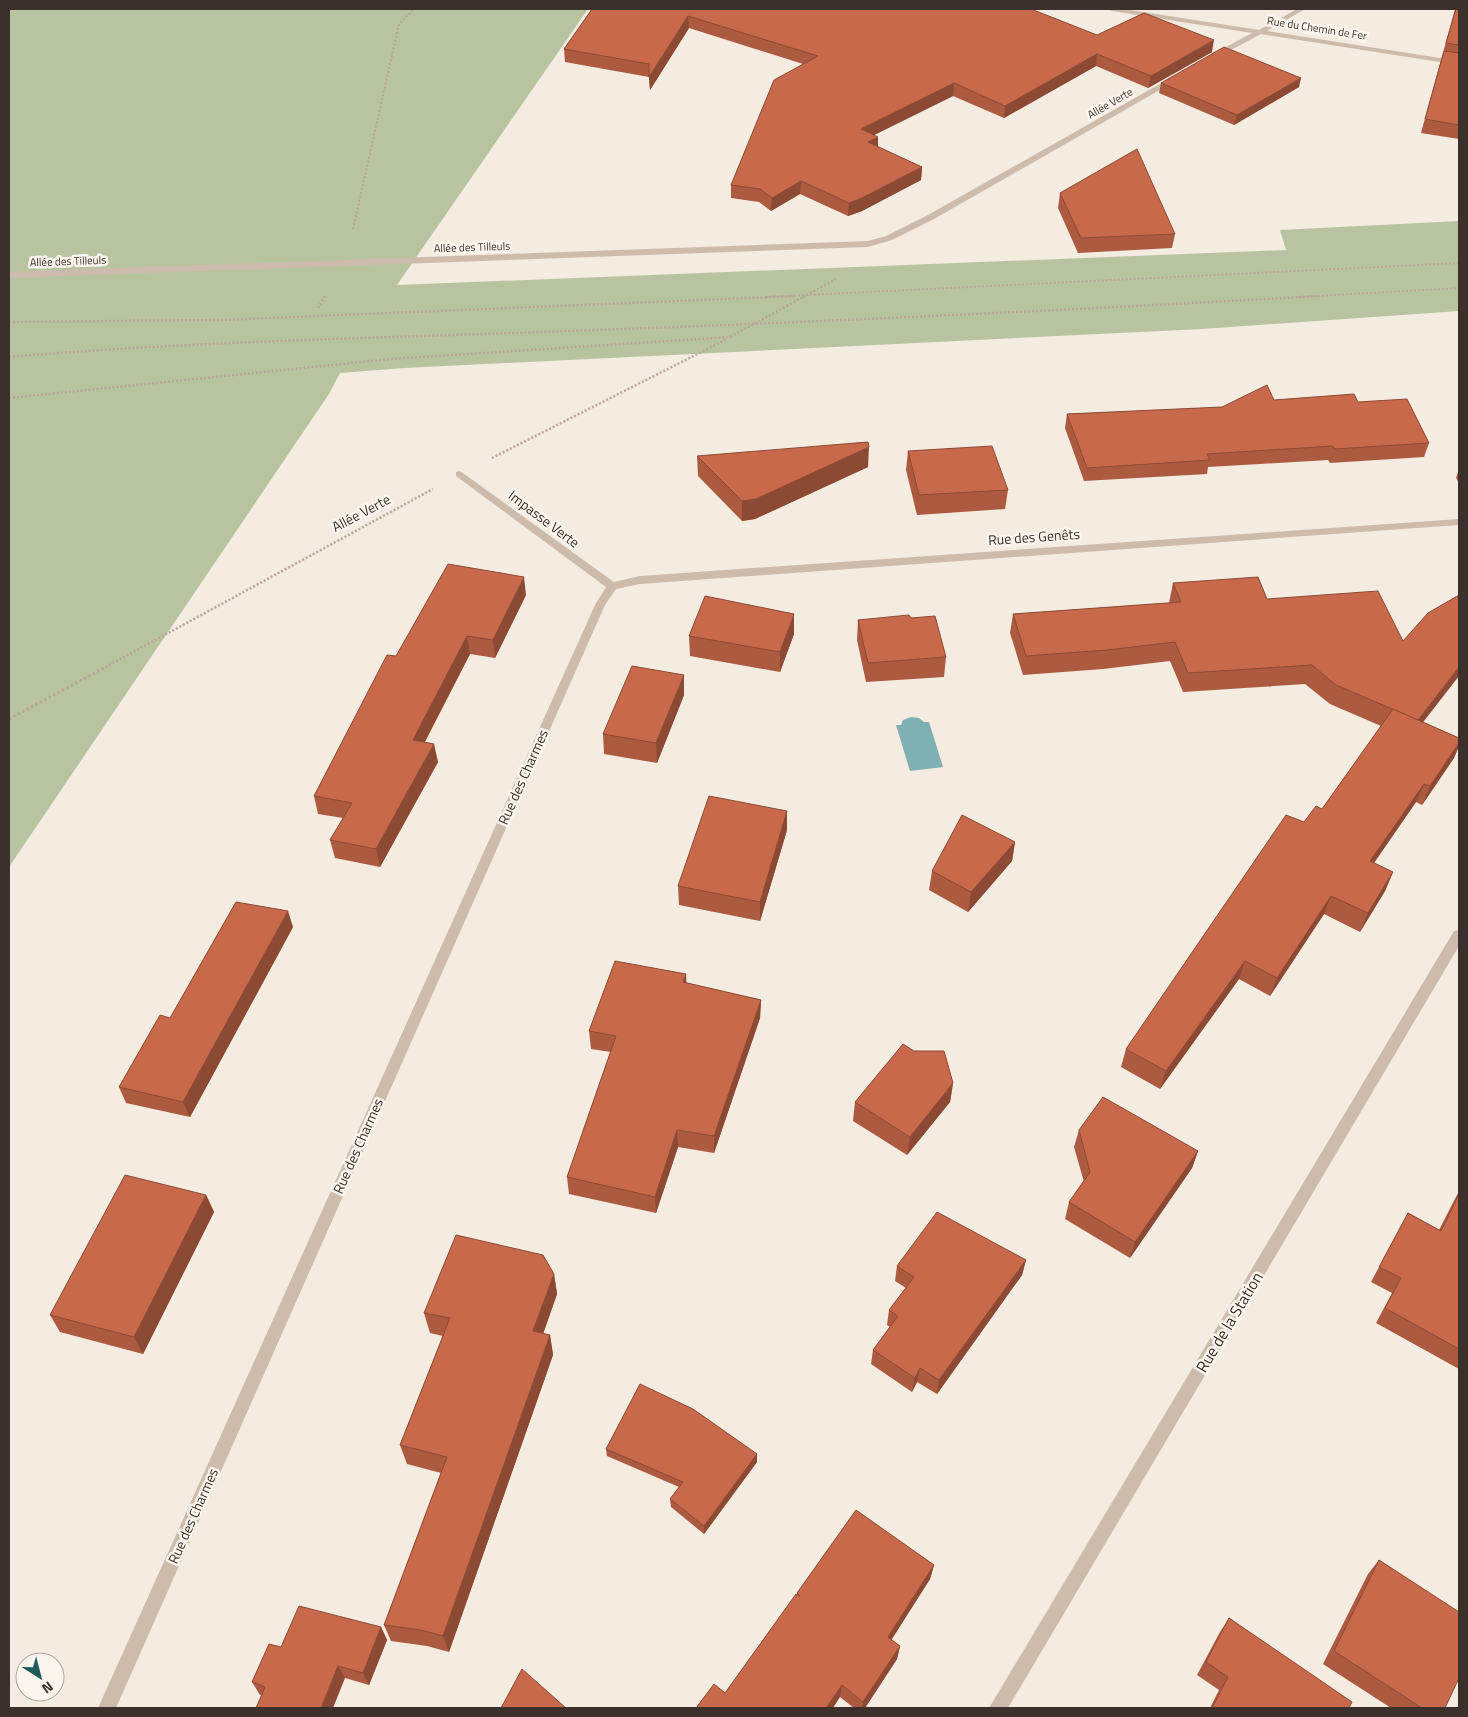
<svg xmlns="http://www.w3.org/2000/svg" width="1468" height="1717" viewBox="0 0 1468 1717" font-family="'Titillium Web',sans-serif">
<rect width="100%" height="100%" fill="#f4ebe1"/>
<path fill="#b8c4a0" d="M9,9H588L397,285L1286,250L1280,230L1459,221V311L1202,329L404,368L340,373L329,394L9,867Z"/>
<path fill="#7fb0b2" d="M911,717L919,718L924,722H929L943,767L910,771L896,725H901L903,720Z"/>
<g fill="none" stroke-linecap="round" stroke-linejoin="round">
<g stroke="#b9a596" stroke-width="2" stroke-dasharray="2 2" stroke-linecap="butt">
<path d="M353,229L399,24L414,9"/>
<path d="M766,297L1459,263"/>
<path d="M803,297L836,279"/>
<path d="M1298,297L1459,288"/>
</g>
<g stroke="#b9a596" stroke-width="2.5" stroke-dasharray="2 2" stroke-linecap="butt">
<path d="M318,308L325,296"/>
<path d="M9,322L222,320L796,296"/>
<path d="M9,357C195,341 382,338 569,331C820,322 1070,310 1320,296"/>
<path d="M9,398L391,359L730,337L805,296"/>
<path d="M492,458L727,339"/>
<path d="M102,669L433,489"/>
</g>
<path stroke="#b9a596" stroke-width="3" stroke-dasharray="2.5 2.5" stroke-linecap="butt" d="M9,719L104,668"/>
<g fill="#cdbbac" fill-rule="evenodd">
<path d="M1108,9H1124L1259,30L1297,9H1305L1267,31L1459,61V65L1261,34L1214,59L1210,57L1211,55L1252,33L1112,11Z"/>
<path d="M1172,77L1179,79L934,219L892,240L868,247L9,278V272L868,241L886,236L928,215Z"/>
<path d="M460,471L614,582L640,576L1459,519V525L640,584L616,589L605,605L116,1708H98L595,605L606,587L456,476V472Z"/>
<path d="M1459,930V946L1008,1708H989L1454,931Z"/>
</g>
</g>
<g fill="#ac5a40">
<path d="M592,9L1097,35L1212,52L1148,88L1096,66L1004,118L953,96L874,135L878,147L922,167L921,180L862,211L848,216L800,194L771,211L759,202L731,198V185L803,64L689,28L650,90L649,77L565,62L564,49Z"/>
<path d="M1455,9H1459V139L1421,133Z"/>
<path d="M1161,83L1299,87L1234,125L1159,93Z"/>
<path d="M1060,193L1175,234L1172,248L1078,253L1058,208Z"/>
<path d="M1274,400L1358,402L1429,443L1424,457L1330,463L1328,460L1208,467L1207,474L1084,481L1065,428L1067,414L1222,407Z"/>
<path d="M908,451L1008,490L1005,509L917,515L906,470Z"/>
<path d="M697,456L868,467L755,519L742,521L698,476Z"/>
<path d="M1459,469V483L1456,478Z"/>
<path d="M1173,583L1267,599L1423,722L1459,738V746L1454,758L1422,805L1416,802L1374,863L1393,872L1385,891L1360,932L1324,914L1270,996L1239,979L1160,1089L1121,1067L1126,1049L1304,822L1322,809L1381,726L1330,704L1305,684L1183,692L1170,661L1103,669L1023,675L1010,633L1013,614L1169,603Z"/>
<path d="M526,595L495,658L470,654L425,742L438,762L380,867L335,858L330,840L343,818L318,814L314,796L396,656Z"/>
<path d="M911,618L946,657L944,677L866,682L857,640L858,620Z"/>
<path d="M794,634L780,672L690,656L689,636Z"/>
<path d="M684,695L657,763L604,754L603,734Z"/>
<path d="M787,811V830L760,921L679,905L678,886Z"/>
<path d="M1015,842L1012,861L968,912L929,890L932,871Z"/>
<path d="M293,927L190,1117L126,1103L119,1087L170,1018Z"/>
<path d="M686,983L761,1000L760,1018L714,1153L678,1147L656,1213L569,1194L567,1177L611,1052L591,1049L589,1031Z"/>
<path d="M953,1083L950,1102L907,1155L853,1121L855,1102Z"/>
<path d="M1079,1130L1198,1151L1192,1168L1130,1258L1065,1219L1069,1202L1084,1182L1074,1147Z"/>
<path d="M1459,1191V1369L1376,1323L1392,1293L1371,1282L1408,1213L1439,1230Z"/>
<path d="M206,1195L214,1212L143,1354L60,1332L50,1315Z"/>
<path d="M1026,1260L1022,1275L937,1394L917,1382L912,1392L871,1364L873,1350L890,1327L887,1325L889,1310L906,1288L895,1281L897,1266Z"/>
<path d="M554,1274L557,1294L543,1334L550,1335L553,1355L449,1652L427,1646L391,1641L384,1625L441,1473L407,1464L400,1445L443,1336L430,1333L424,1313Z"/>
<path d="M606,1449L757,1454V1462L704,1534L671,1507L670,1499L679,1487L607,1456Z"/>
<path d="M1379,1560L1445,1708H1391L1323,1664L1368,1574Z"/>
<path d="M934,1565L930,1579L891,1640L900,1646L897,1659L865,1708H854L840,1697L725,1693L797,1595V1593Z"/>
<path d="M1229,1618L1349,1708H1210L1219,1690L1197,1675L1220,1632Z"/>
<path d="M381,1627L387,1640L369,1685L345,1678L262,1695H260L252,1682L281,1647Z"/>
</g>
<g fill="#8c4a34">
<path d="M688,16L689,28L650,90L649,77Z"/>
<path d="M1214,40L1212,52L1148,88L1151,76Z"/>
<path d="M1097,54L1096,66L1004,118L1005,106Z"/>
<path d="M1301,78L1299,87L1234,125L1237,115Z"/>
<path d="M954,83L953,96L860,142L861,129Z"/>
<path d="M878,137V150L868,142Z"/>
<path d="M922,167L921,180L862,211L848,216L849,203Z"/>
<path d="M801,181L800,194L771,211L772,198Z"/>
<path d="M869,447L868,467L755,519L742,521V501Z"/>
<path d="M524,577L526,595L495,658L493,640Z"/>
<path d="M794,614V634L780,672V652Z"/>
<path d="M467,636L470,654L416,758L413,740Z"/>
<path d="M1459,667V676L1410,739L1418,720Z"/>
<path d="M684,675V695L657,763L656,743Z"/>
<path d="M1459,743V746L1454,758L1422,805L1430,786Z"/>
<path d="M434,744L438,762L380,867L376,849Z"/>
<path d="M1424,784L1416,802L1362,880L1370,861Z"/>
<path d="M787,811V830L760,921V902Z"/>
<path d="M1015,842L1012,861L968,912L971,892Z"/>
<path d="M1393,872L1385,891L1360,932L1368,913Z"/>
<path d="M1331,896L1324,914L1270,996L1277,978Z"/>
<path d="M288,911L293,927L190,1117L183,1102Z"/>
<path d="M1245,961L1239,979L1160,1089L1166,1071Z"/>
<path d="M686,974L687,992L683,982Z"/>
<path d="M761,1000L760,1018L714,1153V1136Z"/>
<path d="M953,1083L950,1102L907,1155L910,1137Z"/>
<path d="M677,1130L678,1147L656,1213L655,1197Z"/>
<path d="M1198,1151L1192,1168L1130,1258L1135,1242Z"/>
<path d="M206,1195L214,1212L143,1354L134,1337Z"/>
<path d="M1026,1260L1022,1275L937,1394L939,1380Z"/>
<path d="M554,1274L557,1294L537,1351L533,1331Z"/>
<path d="M550,1335L553,1355L449,1652L443,1636Z"/>
<path d="M920,1368L917,1382L912,1392L915,1378Z"/>
<path d="M757,1454V1462L704,1534V1526Z"/>
<path d="M934,1565L930,1579L885,1650L888,1637Z"/>
<path d="M381,1627L387,1640L369,1685L363,1673Z"/>
<path d="M900,1646L897,1659L865,1708H862L863,1702Z"/>
<path d="M338,1666L345,1678L333,1708H321Z"/>
<path d="M842,1685L840,1697L833,1708H826Z"/>
</g>
<g fill="#c8694b" stroke="#8c4a34">
<path d="M592,9H1031L1097,35L1144,13L1214,40L1151,76L1097,54L1005,106L954,83L861,129L878,137L868,142L922,167L862,198L849,203L801,181L772,198L760,189L731,185L774,80L818,56L688,16L649,77V64L564,49Z"/>
<path d="M1456,9H1459V45L1446,43Z"/>
<path d="M1224,47L1301,78L1237,115L1161,83Z"/>
<path d="M1444,51L1459,53V125L1425,119Z"/>
<path d="M1137,149L1175,234L1081,238L1060,193Z"/>
<path d="M1267,385L1274,400L1354,394L1358,402L1407,399L1429,443L1334,449L1333,446L1207,454L1210,460L1087,468L1067,414L1222,407Z"/>
<path d="M868,442L869,447L756,499L742,501L697,456Z"/>
<path d="M992,446L1008,490L919,495L908,451Z"/>
<path d="M448,564L524,577L493,640L467,636L413,740L434,744L376,849L330,840L352,803L314,796L387,655L396,656Z"/>
<path d="M1258,577L1267,599L1378,591L1403,641L1428,613L1459,595V667L1418,720L1336,685L1312,665L1188,673L1175,642L1107,650L1026,656L1013,614L1181,602L1173,583Z"/>
<path d="M705,596L794,614L780,652L689,636Z"/>
<path d="M909,615L911,618L935,616L946,657L868,663L858,620Z"/>
<path d="M632,666L684,675L656,743L603,734Z"/>
<path d="M1393,709L1459,738V743L1430,786L1424,784L1370,861L1393,872L1368,913L1331,896L1277,978L1245,961L1166,1071L1126,1049L1286,815L1304,822L1316,806L1322,809Z"/>
<path d="M709,796L787,811L760,902L678,886Z"/>
<path d="M962,815L1015,842L971,892L932,871Z"/>
<path d="M236,902L288,911L183,1102L119,1087L160,1015L170,1018Z"/>
<path d="M615,961L686,974L683,982L761,1000L714,1136L677,1130L655,1197L567,1177L616,1036L589,1031Z"/>
<path d="M903,1044L914,1051H944L953,1083L910,1137L855,1102Z"/>
<path d="M1103,1097L1198,1151L1135,1242L1069,1202L1090,1172L1079,1130Z"/>
<path d="M125,1175L206,1195L134,1337L50,1315Z"/>
<path d="M1459,1194V1349L1385,1308L1401,1278L1379,1267L1408,1213L1441,1231Z"/>
<path d="M937,1212L1026,1260L939,1380L920,1368L915,1378L873,1350L898,1316L889,1310L914,1277L897,1266Z"/>
<path d="M456,1235L543,1255L554,1274L533,1331L550,1335L443,1636L421,1630L384,1625L447,1457L400,1445L450,1318L424,1313Z"/>
<path d="M640,1384L693,1409L757,1454L704,1526L670,1499L683,1482L606,1449Z"/>
<path d="M856,1510L934,1565L888,1637L900,1646L863,1702L842,1685L826,1708H696L714,1684L725,1693L796,1594L800,1596L797,1593Z"/>
<path d="M1379,1560L1459,1612V1678L1445,1708H1422L1334,1651Z"/>
<path d="M299,1606L381,1627L363,1673L338,1666L321,1708H256L265,1687L252,1682L269,1644L281,1647Z"/>
<path d="M1229,1618L1352,1702L1349,1708H1212L1228,1677L1206,1662Z"/>
<path d="M522,1669L566,1708H501Z"/>
</g>
<g text-anchor="middle" stroke-width="5" stroke-linejoin="round" paint-order="stroke">
<g font-size="11" fill="#3b302b" stroke="#fbf5ee">
<text transform="translate(1317 28) rotate(9)" y="4">Rue du Chemin de Fer</text>
<text transform="translate(1110 103) rotate(-30)" y="4">Allée Verte</text>
<text transform="translate(472 247) rotate(-2)" y="4">Allée des Tilleuls</text>
<text transform="translate(68 261) rotate(-2)" y="4">Allée des Tilleuls</text>
</g>
<g font-size="14" fill="#3b302b" stroke="#fbf5ee">
<text transform="translate(361 513) rotate(-28)" y="5">Allée Verte</text>
<text transform="translate(544 519) rotate(37)" y="5">Impasse Verte</text>
<text transform="translate(1034 537) rotate(-4)" y="5">Rue des Genêts</text>
<text transform="translate(523 777) rotate(-66)" y="5">Rue des Charmes</text>
<text transform="translate(358 1146) rotate(-66)" y="5">Rue des Charmes</text>
<text transform="translate(193 1516) rotate(-66)" y="5">Rue des Charmes</text>
</g>
<g font-size="16" fill="#3b302b" stroke="#fbf5ee">
<text transform="translate(1229 1322) rotate(-59)" y="6">Rue de la Station</text>
</g>
</g>
<rect width="1468" height="1717" fill="none" stroke="#3b302b" stroke-width="20"/>
<g transform="translate(40 1677) rotate(144)"><circle r="24" fill="#fbf5ee" stroke="#aea6a0"/>
<path d="M0-4L9 19L0 12L-9 19Z" fill="#1f5a5e"/>
<text y="-8" font-size="14" font-weight="bold" text-anchor="middle" fill="#3b302b">N</text>
</g>
</svg>
